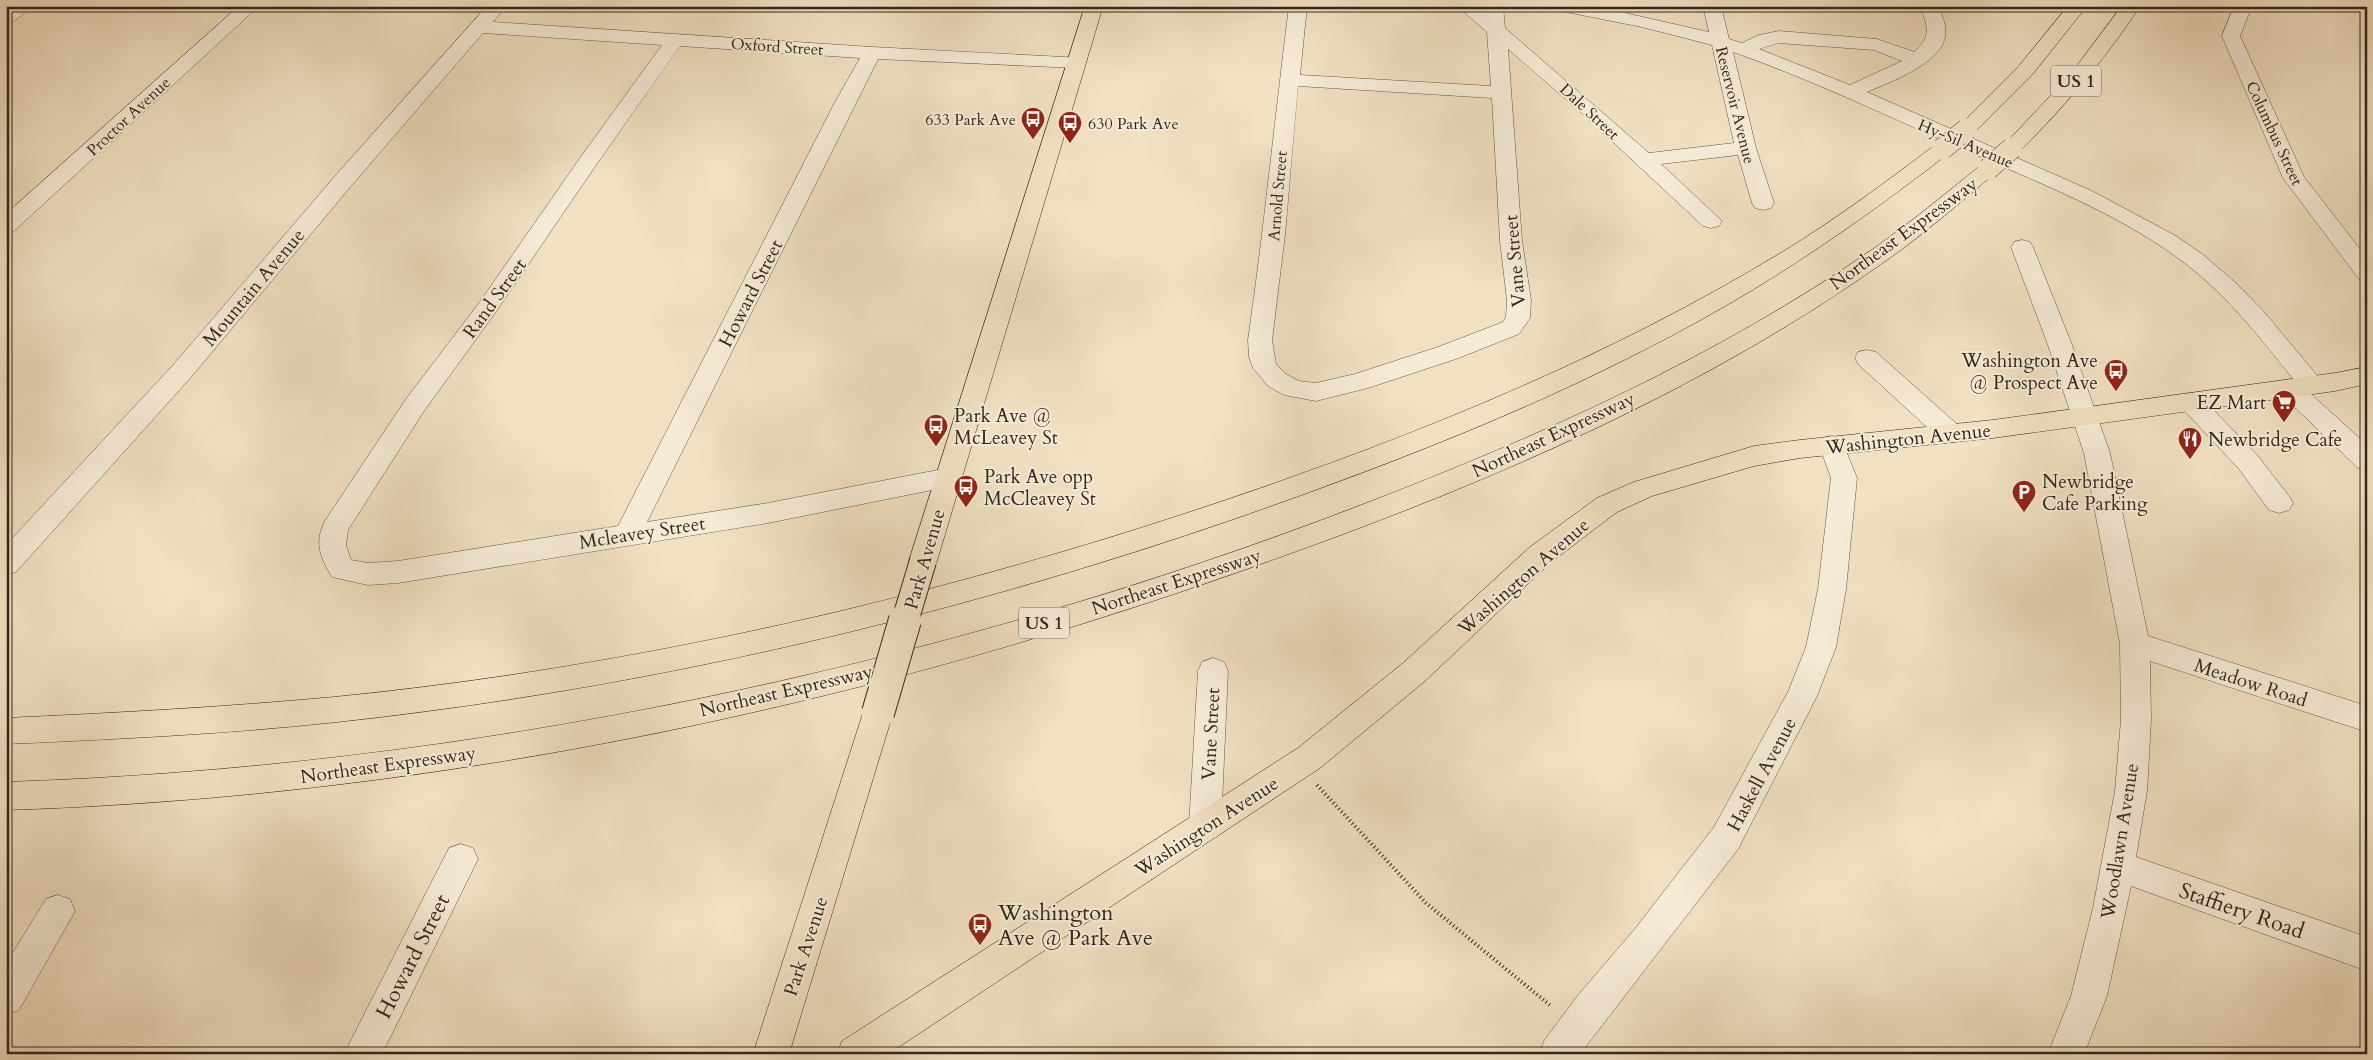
<svg xmlns="http://www.w3.org/2000/svg" width="2373" height="1060" viewBox="0 0 2373 1060" font-family="Cardo,serif">
<rect width="100%" height="100%" fill="#f1e0c2"/>
<filter id="stains"><feTurbulence type="fractalNoise" baseFrequency=".004" numOctaves="4"/><feColorMatrix values="0 0 0 0 .2 0 0 0 0 .09 0 0 0 0 .02 0 0 0 .5 -.17"/></filter>
<radialGradient id="worn" r=".72"><stop offset=".6" stop-color="#630" stop-opacity="0"/><stop offset="1" stop-color="#630" stop-opacity=".3"/></radialGradient>
<g fill="none" stroke-linecap="round" stroke-linejoin="round">
<defs>
<g id="minor">
<path d="M11,6H33L13,22L6,23V10Z"/>
<path d="M239,6H259L14,231L6,233V214Z"/>
<path d="M487,6H506L493,22L872,47L1083,58L1086,62L1083,66L1076,68L878,59L647,522L768,503L948,468L957,471L961,478L957,485L768,523L398,583L368,585L332,577C320,557 314,542 325,521L406,399L479,303L580,158L662,45L483,33L352,185L192,376L16,572L6,575V545L174,364L336,175ZM680,46L860,58L834,104L618,526L398,561L368,563L351,560L346,545L348,530L424,411L495,313L596,165Z"/>
<path d="M1289,6H1307L1300,75L1491,86L1487,32L1457,6H1478L1485,12V6H1503L1505,28L1649,153L1734,143L1712,45L1642,27L1561,11L1555,10L1552,6H1594L1709,32L1703,6H1721L1729,39L1742,43L1759,35L1779,31L1877,39L1914,52C1932,36 1928,27 1920,6H1938C1942,15 1947,26 1945,37C1940,64 1890,82 1867,92L2092,191L2176,236L2202,254L2235,282L2265,313L2320,379L2323,385L2320,391L2311,394L2367,445V471L2358,468L2281,394L2278,388L2281,382L2294,380C2261,339 2229,297 2186,264C2118,212 2036,182 1958,147C1883,114 1810,79 1733,52L1756,148L1774,203L1771,208L1763,210L1755,208L1752,203L1738,155L1661,164L1722,221L1719,226L1711,228L1703,226L1584,115L1508,49L1522,241L1531,300L1530,318L1519,334L1456,359L1368,388L1316,401L1284,395L1268,386L1253,368L1249,357L1248,340C1264,229 1275,117 1289,6ZM1779,43L1874,50L1902,61L1850,85L1759,49ZM1298,86L1492,98L1500,241L1507,300L1506,317L1503,322L1438,347L1355,374L1316,383L1299,381L1286,374L1276,364L1272,340L1285,235Z"/>
<path d="M2234,6H2252L2240,36L2304,177L2367,258V281L2359,279L2283,178L2222,36Z"/>
<path d="M2022,240L2030,242L2033,247L2072,345L2110,453L2148,636L2367,706V732L2150,661L2151,720L2147,791L2136,857L2367,937V971L2131,886L2107,996L2084,1054H2048L2071,996L2093,908L2115,791L2121,720L2120,644L2084,453L2048,345L2011,247L2014,242Z"/>
<path d="M1867,350L1876,352L1959,426L1963,433L1959,440L1950,442L1941,440L1858,364L1855,358L1858,352Z"/>
<path d="M2191,393L2200,396L2257,455L2289,496L2293,503L2289,510L2279,513L2269,510L2239,469L2182,408L2178,402L2182,396Z"/>
<path d="M1832,436L1841,438L1857,478L1846,589L1836,647L1817,696L1738,849L1580,1054H1539L1544,1041L1579,994L1634,930L1714,827L1788,692L1806,647L1818,589L1831,478L1819,445L1823,438Z"/>
<path d="M1213,658L1224,662L1228,671L1221,826L1217,837L1205,841L1193,837L1189,826L1198,671L1202,662Z"/>
<path d="M461,844L473,848L478,859L382,1054H344L449,848Z"/>
<path d="M58,895L70,899L75,911L19,1010L6,1015V964L46,899Z"/>
</g>
<g id="major">
<path d="M1085,6H1103L937,561L933,569L923,572L913,569L909,561Z"/>
<path d="M2367,367V384L2335,391L1993,438L1800,458L1754,466L1652,496L1617,512L1550,563L1425,681L1320,768L888,1054H837L842,1041L1298,748L1403,663L1530,547L1597,498L1634,482L1754,446L1800,440L1993,420L2335,373Z"/>
<path d="M878,700L889,704L893,713L789,1054H753L863,713L867,704Z"/>
</g>
<g id="highway">
<path d="M2068,6H2087L2032,75L1974,133L1967,135L1960,133L1957,129L1960,125L2018,67Z"/>
<path d="M2122,6H2140C2105,60 2064,107 2019,152L2012,154L2005,152L2002,148L2005,144L2069,76Z"/>
<path d="M1942,143L1949,145L1952,149L1949,153C1878,208 1805,260 1727,305C1571,395 1403,460 1234,519C944,619 642,689 337,722C227,734 117,739 6,744V718C116,713 225,707 334,697C636,667 936,598 1223,501C1418,435 1608,358 1784,251C1836,219 1886,182 1935,145Z"/>
<path d="M1988,163L1995,165L1999,169L1995,173C1960,203 1925,233 1887,260C1706,389 1495,480 1286,555C876,704 443,796 6,810V782C465,767 936,669 1364,504C1541,436 1717,357 1873,249C1910,223 1945,194 1981,165Z"/>
</g>
</defs>
<use href="#minor" stroke="#625546" stroke-width="1"/>
<use href="#major" stroke="#32271c" stroke-width="1"/>
<use href="#highway" stroke="#32271c" stroke-width="1"/>
<path stroke="#32271c" stroke-width="4" stroke-dasharray="1 3" stroke-linecap="butt" d="M1317,785L1426,903L1552,1007"/>
<use href="#minor" fill="#f6ebd7" fill-rule="evenodd"/>
<use href="#major" fill="#f1e0c2" fill-rule="evenodd"/>
<use href="#highway" fill="#f1e0c2" fill-rule="evenodd"/>
<defs>
<path id="major-bridge-far1" d="M905,621L923,561"/>
<path id="major-bridge" d="M878,713L905,620"/>
<g id="highway-bridge">
<path d="M1942,149L1967,129"/>
<path d="M1988,169L2012,148"/>
</g>
</defs>
<use href="#major-bridge-far1" stroke="#32271c" stroke-width="28" stroke-linecap="butt"/>
<use href="#major-bridge" stroke="#32271c" stroke-width="34" stroke-linecap="butt"/>
<use href="#highway-bridge" stroke="#32271c" stroke-width="22" stroke-linecap="butt"/>
<use href="#major-bridge-far1" stroke="#f1e0c2" stroke-width="26"/>
<use href="#major-bridge" stroke="#f1e0c2" stroke-width="32"/>
<use href="#highway-bridge" stroke="#f1e0c2" stroke-width="21"/>
</g>
<defs>
<symbol id="bus-pin" viewBox="-11 -11 22 30"><path d="M0 17L-7.5 6A9.5 9.5 0 1 1 7.5 6Z" fill="#8f2418" stroke="#f6ebd7"/><path d="M-5-6H5V4H4V6H2V4H-2V6H-4V4H-5ZM-3.5-4V0h7V-4ZM-3.5 1.2v1.5H-2V1.2ZM2 1.2v1.5H3.5V1.2Z" fill="#fff"/></symbol>
<symbol id="supermarket-pin" viewBox="-11 -11 22 30"><path d="M0 17L-7.5 6A9.5 9.5 0 1 1 7.5 6Z" fill="#8f2418" stroke="#f6ebd7"/><path d="M-6-5.5h2.5l.6 2H6L4.5 2H-2.5L-4.4-4H-6ZM-1.5 3.2a1.3 1.3 0 1 0 .1 0ZM3 3.2a1.3 1.3 0 1 0 .1 0Z" fill="#fff"/></symbol>
<symbol id="restaurant-pin" viewBox="-11 -11 22 30"><path d="M0 17L-7.5 6A9.5 9.5 0 1 1 7.5 6Z" fill="#8f2418" stroke="#f6ebd7"/><path d="M-5-6h1v4h1v-4h1v4h1v-4h1v5L-1.5 .5V6h-2V.5L-5-1ZM5-6V6H3V1.5H1.5Q1.5-4 5-6Z" fill="#fff"/></symbol>
<symbol id="parking-pin" viewBox="-11 -11 22 30"><path d="M0 17L-7.5 6A9.5 9.5 0 1 1 7.5 6Z" fill="#8f2418" stroke="#f6ebd7"/><path d="M-3.5-5.5H1a3.5 3.5 0 0 1 0 7H-1V5.5H-3.5ZM-1-3.4V-.6H.8a1.4 1.4 0 0 0 0-2.8Z" fill="#fff"/></symbol>
</defs>
<g fill-rule="evenodd">
<use href="#bus-pin" x="1019" y="105" width="28" height="38"/>
<use href="#bus-pin" x="1056" y="109" width="28" height="38"/>
<use href="#bus-pin" x="2102" y="357" width="28" height="38"/>
<use href="#supermarket-pin" x="2270" y="388" width="28" height="38"/>
<use href="#bus-pin" x="922" y="412" width="28" height="38"/>
<use href="#restaurant-pin" x="2176" y="425" width="28" height="38"/>
<use href="#bus-pin" x="952" y="473" width="28" height="38"/>
<use href="#parking-pin" x="2010" y="478" width="28" height="38"/>
<use href="#bus-pin" x="966" y="911" width="28" height="38"/>
</g>
<g text-anchor="middle" stroke-width="4" stroke-linejoin="round" paint-order="stroke">
<g font-size="16" fill="#32271c" stroke="#f6ebd7">
<text transform="translate(777 46) rotate(4)" y="6">Oxford Street</text>
<text transform="translate(1736 105) rotate(76)" y="6">Reservoir Avenue</text>
<text transform="translate(1590 111) rotate(43)" y="6">Dale Street</text>
<text transform="translate(128 116) rotate(-43)" y="6">Proctor Avenue</text>
<text transform="translate(2275 133) rotate(65)" y="6">Columbus Street</text>
<text transform="translate(1966 143) rotate(23)" y="6">Hy-Sil Avenue</text>
<text transform="translate(1277 196) rotate(-85)" y="6">Arnold Street</text>
</g>
<g font-size="16" fill="#32271c" stroke="#f6ebd7" text-anchor="end">
<text x="1016" y="125">633 Park Ave</text>
<text x="1088" y="129" text-anchor="start">630 Park Ave</text>
</g>
<g fill="#f6ebd7" stroke="#6d6254" stroke-width="1">
<rect x="2051" y="65.5" width="50" height="31" rx="4"/>
<rect x="1019" y="607.5" width="50" height="31" rx="4"/>
</g>
<g font-size="18" font-weight="bold" fill="#32271c">
<text x="2076" y="87">US 1</text>
<text x="1044" y="629">US 1</text>
</g>
<g font-size="19" fill="#32271c" stroke="#f6ebd7">
<text transform="translate(1903 233) rotate(-36)" y="7">Northeast Expressway</text>
<text transform="translate(1514 261) rotate(-95)" y="7">Vane Street</text>
<text transform="translate(253 287) rotate(-50)" y="7">Mountain Avenue</text>
<text transform="translate(750 293) rotate(-63)" y="7">Howard Street</text>
<text transform="translate(494 298) rotate(-54)" y="7">Rand Street</text>
<text transform="translate(1553 434) rotate(-25)" y="7">Northeast Expressway</text>
<text transform="translate(1908 438) rotate(-6)" y="7">Washington Avenue</text>
<text transform="translate(642 532) rotate(-9)" y="7">Mcleavey Street</text>
<text transform="translate(924 559) rotate(-74)" y="7">Park Avenue</text>
<text transform="translate(1523 576) rotate(-41)" y="7">Washington Avenue</text>
<text transform="translate(1176 581) rotate(-18)" y="7">Northeast Expressway</text>
<text transform="translate(2251 682) rotate(18)" y="7">Meadow Road</text>
<text transform="translate(786 690) rotate(-13)" y="7">Northeast Expressway</text>
<text transform="translate(1210 734) rotate(-87)" y="7">Vane Street</text>
<text transform="translate(388 764) rotate(-8)" y="7">Northeast Expressway</text>
<text transform="translate(1761 774) rotate(-62)" y="7">Haskell Avenue</text>
<text transform="translate(1206 826) rotate(-33)" y="7">Washington Avenue</text>
<text transform="translate(2119 841) rotate(-81)" y="7">Woodlawn Avenue</text>
<text transform="translate(805 946) rotate(-72)" y="7">Park Avenue</text>
</g>
<g font-size="19" fill="#32271c" stroke="#f6ebd7" text-anchor="start">
<text x="2098" y="367" text-anchor="end">Washington Ave<tspan x="2098" dy="22">@ Prospect Ave</tspan></text>
<text x="2266" y="409" text-anchor="end">EZ Mart</text>
<text x="954" y="422">Park Ave @<tspan x="954" dy="22">McLeavey St</tspan></text>
<text x="2208" y="446">Newbridge Cafe</text>
<text x="984" y="483">Park Ave opp<tspan x="984" dy="22">McCleavey St</tspan></text>
<text x="2042" y="488">Newbridge<tspan x="2042" dy="22">Cafe Parking</tspan></text>
</g>
<g font-size="22" fill="#32271c" stroke="#f6ebd7">
<text transform="translate(2242 910) rotate(19)" y="8">Staffiery Road</text>
<text transform="translate(412 956) rotate(-63)" y="8">Howard Street</text>
</g>
<g font-size="22" fill="#32271c" stroke="#f6ebd7" text-anchor="start">
<text x="998" y="920">Washington<tspan x="998" dy="25">Ave @ Park Ave</tspan></text>
</g>
</g>
<rect width="2373" height="1060" fill="none" stroke="#f1e0c2" stroke-width="25"/>
<rect x="8" y="8" width="2358" height="1045" fill="none" stroke="#32271c" stroke-width="2.5"/>
<rect x="12" y="12" width="2348" height="1035" fill="none" stroke="#32271c"/>
<rect width="100%" height="100%" filter="url(#stains)"/>
<rect width="100%" height="100%" fill="url(#worn)"/>
</svg>
